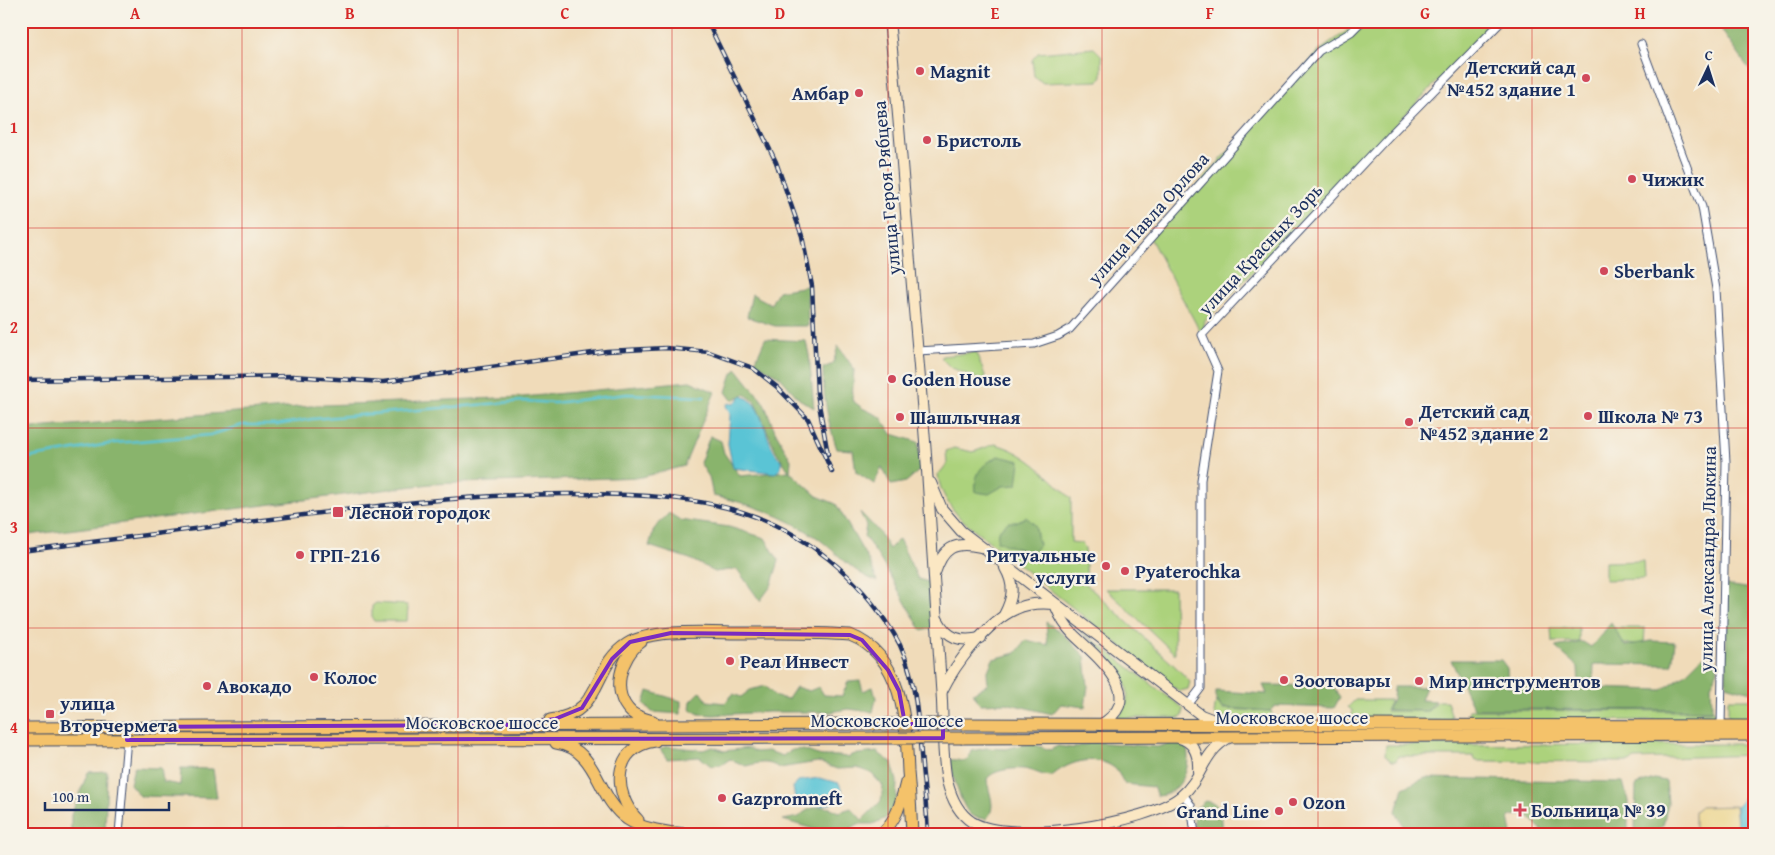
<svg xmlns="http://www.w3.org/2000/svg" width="1775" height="855" viewBox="0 0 1775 855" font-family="'Gentium Book Plus',serif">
<rect width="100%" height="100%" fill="#f7f3e8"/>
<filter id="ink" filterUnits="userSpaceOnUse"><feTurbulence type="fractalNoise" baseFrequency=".02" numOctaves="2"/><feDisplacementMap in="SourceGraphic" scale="10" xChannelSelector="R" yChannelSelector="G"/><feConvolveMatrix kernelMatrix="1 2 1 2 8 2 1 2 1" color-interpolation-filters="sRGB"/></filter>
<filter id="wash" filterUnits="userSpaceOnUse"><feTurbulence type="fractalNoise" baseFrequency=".0096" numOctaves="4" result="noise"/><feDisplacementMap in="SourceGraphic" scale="20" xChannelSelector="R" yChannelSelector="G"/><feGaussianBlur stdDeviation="1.12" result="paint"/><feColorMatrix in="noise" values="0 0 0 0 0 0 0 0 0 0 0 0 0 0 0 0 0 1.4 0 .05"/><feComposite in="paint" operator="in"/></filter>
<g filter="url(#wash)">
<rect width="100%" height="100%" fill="#f0dbb9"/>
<g fill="#acd27c" stroke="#64806d">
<path d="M1361,21H1496L1205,321L1202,335L1150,238L1319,51Z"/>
<path d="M1094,48L1102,56V76L1098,81L1043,83L1034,76L1032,60L1038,53Z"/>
<path d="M976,352L986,378L982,381L950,367L942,359V356Z"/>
<path d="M995,444C1029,453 1046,475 1071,498V542L1081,543L1085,548L1087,585L1179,670L1190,682L1188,689L1180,691L1171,686L960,518C949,505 940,493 938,475L947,464L946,451L954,448L973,452Z"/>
<path d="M1643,561L1644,579L1605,580V562Z"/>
<path d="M1106,589H1174L1175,654Z"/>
<path d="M376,603L407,605L408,608L407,621H374L372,618V606Z"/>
<path d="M1077,628L1183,708V716L1180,718H1118C1120,713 1124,708 1126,704C1136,673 1096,645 1077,628Z"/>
<path d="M1551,628H1579V642H1552Z"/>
<path d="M1612,628H1645L1644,644H1612Z"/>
<path d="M1728,699H1754V719L1734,720L1728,716Z"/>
<path d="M1216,700L1222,709L1271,711L1273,718H1218L1214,714Z"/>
<path d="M1355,700H1391L1386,711H1428L1438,701H1447L1452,717L1450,721L1351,720L1352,710L1348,707Z"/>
<path d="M1469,710L1715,711L1713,720L1471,721L1467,716Z"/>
<path d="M1754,744V755L1635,759L1629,762L1476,761L1473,756H1398L1396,761H1391L1385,755L1386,745Z"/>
</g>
<g fill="#89b46c" stroke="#527265">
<path d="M1730,21H1754V76L1722,31Z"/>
<path d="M807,286L808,326H775L747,317L752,294L771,304L778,291Z"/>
<path d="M765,339L806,341L809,355L814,408L799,399L780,377L755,362Z"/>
<path d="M838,346L854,369L852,400L862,408L881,417L892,434L918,442L921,469L906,482L891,485L882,467L874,484L856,472L853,450L837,449C828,423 823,397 823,368L833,364Z"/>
<path d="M737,369L764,403L775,431L791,460L790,472L817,496L836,504L871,565L877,581C855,575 836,551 816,537C785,516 749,503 713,496L709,477L700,463L710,436L721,441L724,453L740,476L789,471L776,451L754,401L745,394L732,400L726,392L731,376Z"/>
<path d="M690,381L715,392L684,466L642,477L430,484L21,536V429L324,405L523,397Z"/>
<path d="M998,456L1020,461L1017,485L1003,486L989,494L976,492C974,472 981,466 998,456Z"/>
<path d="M860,512L879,532L889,549L899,539L918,579L929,582L932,628L922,631C903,600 886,565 864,536L866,526Z"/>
<path d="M669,513L680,520L729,527L765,538L779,561L771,586L760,601L737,569L715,572L690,559L649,546L654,529Z"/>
<path d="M1026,517L1035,525L1039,545L1031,554C1019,548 1008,546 997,541L998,531L1008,522H1016Z"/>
<path d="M1727,585L1752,589L1754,592L1752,631L1754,630V693L1726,685Z"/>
<path d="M1046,622L1061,632L1085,656L1088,686L1085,707L1061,704L1052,714L1006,703L980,704L973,693L988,684L987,673L993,659L1016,653L1026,640L1048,645Z"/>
<path d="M1611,623L1625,646L1651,641L1675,642L1672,665L1594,664L1593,688L1662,690L1683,676L1703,656L1717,664L1718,670L1711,685L1712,710L1474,709L1451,660H1501L1507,668L1508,687L1579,688L1578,667L1555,647L1583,642L1591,647Z"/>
<path d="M860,681L863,691L873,687L876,698L873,712L848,709L831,712H769L713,715L699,714L690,709L691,701L701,691L707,701L725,703L733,694L741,697L750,690L765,686L776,697L788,699L796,687L809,691L819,687L824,695L842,696L848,682Z"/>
<path d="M1263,685L1332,686L1340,697L1334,708L1275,706L1270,711L1222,708L1216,699V691L1267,694Z"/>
<path d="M1394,687H1426L1421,700L1436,701L1427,711L1387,710L1393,699Z"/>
<path d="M648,691L681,701V714L652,712L644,704Z"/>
<path d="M1094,742L1157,747L1176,742L1186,745C1193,766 1181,795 1157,796L1153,787L1125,784C1121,779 1118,770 1113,767C1094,754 1067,762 1052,776C1042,776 1037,772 1029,770C1018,767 993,769 987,779C988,792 998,808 986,819C980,818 972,818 968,812C959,799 953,776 950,760C962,758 966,768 971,751L986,748L1006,749L1030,743L1050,750L1058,746L1073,748Z"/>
<path d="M667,746L703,750L713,747L724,751L749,748L756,752L768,751L783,756C799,741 810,756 825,756C835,756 838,755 849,758L851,755L877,752L892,763L897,781L896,802L886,818L873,824H858L843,833L832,828L820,831L783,820L799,817C809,805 827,804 839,812L851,808L862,820L881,801L883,786L871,773L857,768L837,769L818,762L779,768C768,760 758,763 746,766L730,759L721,765L711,766L700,757L667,759L660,749Z"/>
<path d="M134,767L161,768L163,782L180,785L181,768L213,769L217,798L140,796L130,784Z"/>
<path d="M107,771L105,834H64L71,833V815L88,772Z"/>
<path d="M1425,778L1623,782L1628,801V832L1617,834L1544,833L1526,813L1509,817L1512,834H1445L1421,829L1407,833L1396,811L1403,788Z"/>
<path d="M1654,779L1666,781L1668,803L1663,825L1651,834L1635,833L1636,785Z"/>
<path d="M1205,801L1214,803L1220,809L1222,834H1194V810Z"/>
<path d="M340,825L394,826L389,834H331Z"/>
</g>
<path fill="#eeda9e" stroke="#84847e" d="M1735,806L1738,834H1695V811L1700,807Z"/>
<g fill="#5ac4d5" stroke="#3a7a9a">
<path d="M741,396C765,400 764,446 781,460V469L775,473L733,468L728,444L730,414L726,406L728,403L734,404Z"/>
<path d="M819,778L839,783L843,793C833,811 813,805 795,800L793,787L798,781Z"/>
<path d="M1754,784V834H1738L1736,807Z"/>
</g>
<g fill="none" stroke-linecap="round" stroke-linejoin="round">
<path stroke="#5ac4d5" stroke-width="2.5" d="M21,459L115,443L210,435L243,425H276L312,419L524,401L554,403L627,394L704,397"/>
</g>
</g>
<g filter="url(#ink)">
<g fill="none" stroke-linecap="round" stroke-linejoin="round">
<defs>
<g id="street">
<path d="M1641,44L1702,207L1716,289L1726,462L1721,726"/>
<path d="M918,351L1034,344L1058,336L1070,329L1319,51L1351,32L1362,21"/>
<path d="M1188,705L1201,688V480L1218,371L1202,335L1390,135L1502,21"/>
<path d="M1183,794L1191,805L1195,834"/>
<path d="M119,834L127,738"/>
</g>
<g id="secondary">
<path d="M889,21C897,93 902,165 908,237C914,315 922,392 927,470C931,542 937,614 941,686C944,718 941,750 947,781C951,797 958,813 972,822C1010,845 1148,824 1181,796C1204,777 1201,753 1230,737"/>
<path d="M931,483L942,509L961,531L1188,705L1201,715L1222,723"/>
<path d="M935,573C943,548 954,541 980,547"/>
<path d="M1056,607C1060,617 1065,626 1073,634C1096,657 1150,696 1100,725"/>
<path d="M1004,615C1013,598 1015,585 1005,568"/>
<path d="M938,620C948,639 960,642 981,638"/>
<path d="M942,691C955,664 988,621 1016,609C1028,603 1040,603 1053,604"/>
<path d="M1179,738C1195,742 1199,756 1198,771"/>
</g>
<g id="primary">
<path d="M641,642C621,656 610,692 631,712C637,717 646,719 653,721"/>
<path d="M550,720C605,713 591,666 627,644C653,628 713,633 744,633C779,633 814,632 850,635C904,656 906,723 908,772C910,793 911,813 912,834"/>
<path d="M963,724L1754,726"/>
<path d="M21,728L874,724"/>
<path d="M962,738L1754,735"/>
<path d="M21,740L873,738"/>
<path d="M556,743C599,749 596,798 627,819C641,829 670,833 686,834"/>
<path d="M638,820C612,794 612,747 655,741"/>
<path d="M881,834C897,820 901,802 906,782"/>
</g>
</defs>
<use href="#street" stroke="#3b496c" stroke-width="9"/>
<use href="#secondary" stroke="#3b496c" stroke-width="12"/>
<use href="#primary" stroke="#3b496c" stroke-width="13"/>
<use href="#street" stroke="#fff" stroke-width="7"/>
<use href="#secondary" stroke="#fbe7c3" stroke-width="10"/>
<use href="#primary" stroke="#f4c26a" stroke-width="11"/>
<defs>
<g id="rail">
<path d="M707,21L776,162L802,236L812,286L817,393L828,455"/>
<path d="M21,380L292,376L383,382L607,351L666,348L709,352L753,368L777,387L808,419L832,472"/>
<path d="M21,551C107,540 194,529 280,518C376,506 471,494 568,494C626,494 687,495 742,512C806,532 859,577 894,634C917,671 918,723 922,766C924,788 927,811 928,834"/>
</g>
</defs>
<use href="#rail" stroke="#1b2f5e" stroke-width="4.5"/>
<use href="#rail" stroke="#f7f3e8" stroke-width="2.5" stroke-dasharray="8" stroke-linecap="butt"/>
<defs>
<g id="primary-bridge">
<path d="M874,724H963"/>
<path d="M873,738H962"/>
</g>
</defs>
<use href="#primary-bridge" stroke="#3b496c" stroke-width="13" stroke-linecap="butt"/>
<use href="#primary-bridge" stroke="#f4c26a" stroke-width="11"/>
</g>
</g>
<path fill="none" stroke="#7b2cbf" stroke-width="4" stroke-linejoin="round" d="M671,633L850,635L862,640L888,670L899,691L905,724H943V738L127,740V727L511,725L555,719L582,708L612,659L630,642Z"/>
<path fill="none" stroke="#d62828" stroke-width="1" stroke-opacity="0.55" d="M242,21V834M458,21V834M672,21V834M888,21V834M1102,21V834M1318,21V834M1532,21V834M21,228H1754M21,428H1754M21,628H1754"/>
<g fill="#d1495b" stroke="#f7f3e8" stroke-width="2">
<circle cx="920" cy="71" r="5"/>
<circle cx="1586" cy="78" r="5"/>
<circle cx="859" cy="93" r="5"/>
<circle cx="927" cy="140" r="5"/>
<circle cx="1632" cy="179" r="5"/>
<circle cx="1604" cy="271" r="5"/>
<circle cx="892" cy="379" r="5"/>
<circle cx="1588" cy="416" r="5"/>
<circle cx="900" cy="417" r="5"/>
<circle cx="1409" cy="422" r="5"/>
<rect x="332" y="506" width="12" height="12" rx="2.5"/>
<circle cx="300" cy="555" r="5"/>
<circle cx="1106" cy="566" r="5"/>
<circle cx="1125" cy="571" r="5"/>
<circle cx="730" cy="661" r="5"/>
<circle cx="314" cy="677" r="5"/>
<circle cx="1284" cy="680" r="5"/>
<circle cx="1419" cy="681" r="5"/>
<circle cx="207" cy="686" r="5"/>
<rect x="45" y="709" width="10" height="10" rx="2.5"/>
<circle cx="722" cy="798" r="5"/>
<circle cx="1293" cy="802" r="5"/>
<path d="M1517.5 802.5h5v5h5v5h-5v5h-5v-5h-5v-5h5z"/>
<circle cx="1279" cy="811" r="5"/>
</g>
<g text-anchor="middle" stroke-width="4.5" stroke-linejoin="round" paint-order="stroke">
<g font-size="19" font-weight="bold" fill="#1b2f5e" stroke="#f7f3e8" text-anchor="start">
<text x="1576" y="74" text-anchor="end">Детский сад<tspan x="1576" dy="22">№452 здание 1</tspan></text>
<text x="930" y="78">Magnit</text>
<text x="849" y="100" text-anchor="end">Амбар</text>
<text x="937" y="147">Бристоль</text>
<text x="1642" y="186">Чижик</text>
<text x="1614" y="278">Sberbank</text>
<text x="902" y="386">Goden House</text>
<text x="1419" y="418">Детский сад<tspan x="1419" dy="22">№452 здание 2</tspan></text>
<text x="1598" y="423">Школа № 73</text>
<text x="910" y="424">Шашлычная</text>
<text x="349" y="519">Лесной городок</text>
<text x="310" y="562">ГРП-216</text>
<text x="1096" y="562" text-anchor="end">Ритуальные<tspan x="1096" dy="22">услуги</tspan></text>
<text x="1135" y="578">Pyaterochka</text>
<text x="740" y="668">Реал Инвест</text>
<text x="324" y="684">Колос</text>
<text x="1294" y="687">Зоотовары</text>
<text x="1429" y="688">Мир инструментов</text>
<text x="217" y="693">Авокадо</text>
<text x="60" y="710">улица<tspan x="60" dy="22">Вторчермета</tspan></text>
<text x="732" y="805">Gazpromneft</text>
<text x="1303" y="809">Ozon</text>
<text x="1531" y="817">Больница № 39</text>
<text x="1269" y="818" text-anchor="end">Grand Line</text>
</g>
<g font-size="19" fill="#1b2f5e" stroke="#f7f3e8">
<text transform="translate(886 188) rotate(-95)" y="7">улица Героя Рябцева</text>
<text transform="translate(1148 218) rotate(-48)" y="7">улица Павла Орлова</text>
<text transform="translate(1260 249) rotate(-47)" y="7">улица Красных Зорь</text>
<text transform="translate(1707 559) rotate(-89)" y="7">улица Александра Люкина</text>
<text x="1292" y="724">Московское шоссе</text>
<text x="887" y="727">Московское шоссе</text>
<text x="482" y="729">Московское шоссе</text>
</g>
</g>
<rect width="1775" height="855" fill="none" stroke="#f7f3e8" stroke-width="55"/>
<g transform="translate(1708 68) rotate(4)" stroke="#f7f3e8" stroke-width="4" paint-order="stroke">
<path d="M0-4L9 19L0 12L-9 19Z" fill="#1b2f5e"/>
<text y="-8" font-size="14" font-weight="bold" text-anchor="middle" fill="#1b2f5e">С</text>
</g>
<path d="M45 802v8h124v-8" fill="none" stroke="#1b2f5e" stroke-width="2.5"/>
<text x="52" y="802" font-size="15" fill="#1b2f5e" stroke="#f7f3e8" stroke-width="4" paint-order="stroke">100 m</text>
<rect x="28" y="28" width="1720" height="800" fill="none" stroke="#d62828" stroke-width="2"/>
<g font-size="16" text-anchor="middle" font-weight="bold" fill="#d62828">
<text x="135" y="19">A</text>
<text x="350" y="19">B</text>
<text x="565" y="19">C</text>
<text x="780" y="19">D</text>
<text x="995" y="19">E</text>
<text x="1210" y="19">F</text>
<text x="1425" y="19">G</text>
<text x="1640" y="19">H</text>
<text x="14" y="133">1</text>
<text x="14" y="333">2</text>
<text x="14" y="533">3</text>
<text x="14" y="733">4</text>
</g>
</svg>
